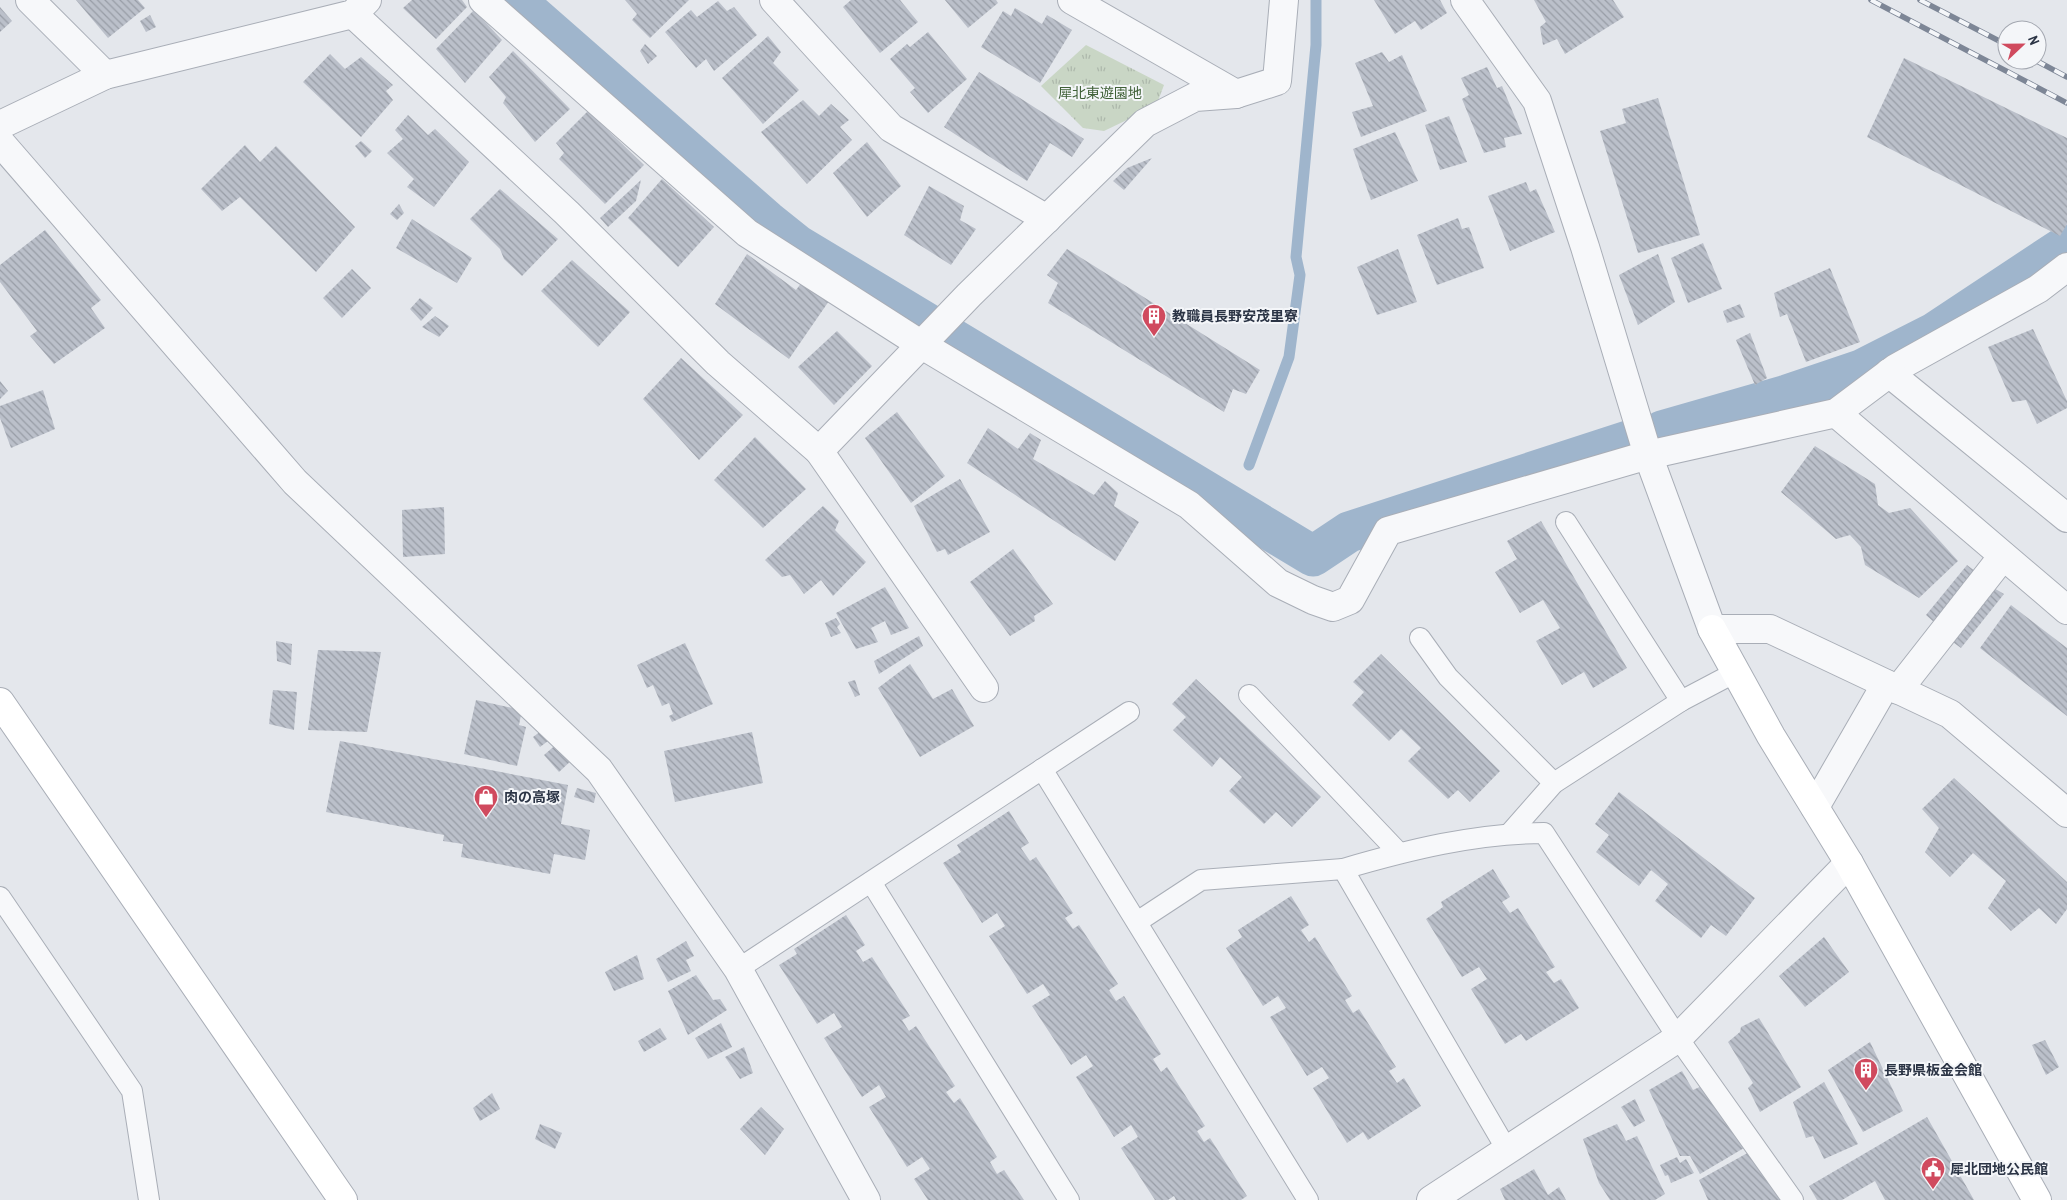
<svg xmlns="http://www.w3.org/2000/svg" width="2067" height="1200" viewBox="0 0 2067 1200" font-family="'Archivo Narrow','Noto Sans JP',sans-serif">
<defs>
<pattern id="grass-tufts" width="24" height="20" patternUnits="userSpaceOnUse" patternTransform="scale(1.25)"><rect width="24" height="20" fill="#c9d6c5"/><path d="M3 7l-1-3M5 7V3M7 7l1-3M15 17l-1-3M17 17v-4M19 17l1-3" fill="none" stroke="#adb8ab"/></pattern>
<pattern id="building-back-hatch" width="6" height="6" patternUnits="userSpaceOnUse" patternTransform="scale(1.25)"><rect width="6" height="6" fill="#bbc0ca"/><path d="M-1 5l2 2M0 0l6 6M5-1l2 2" fill="none" stroke="#989da6"/></pattern>
</defs>
<rect width="100%" height="100%" fill="#e4e7ec"/>
<path fill="url(#grass-tufts)" d="M1086,45L1164,85L1156,106L1104,131L1083,128L1041,86Z"/>
<g fill="none" stroke-linecap="round" stroke-linejoin="round">
<path stroke="#9fb5cc" stroke-width="11" d="M1249,465L1289,357L1300,275L1296,257L1316,45V0"/>
<g stroke="#9fb5cc" stroke-width="41">
<path d="M515,0L767,221L797,245L1313,556L1349,532L1628,441"/>
<path d="M1662,431L1787,395L1861,370L1934,333L2067,245"/>
</g>
</g>
<g fill="url(#building-back-hatch)">
<path d="M76,0H138L145,8L108,38Z"/>
<path d="M412,0H462L467,7L436,39L403,8Z"/>
<path d="M625,0H689L650,38L632,20L637,14Z"/>
<path d="M851,0H900L918,22L880,53L843,7Z"/>
<path d="M945,0H996L998,3L968,28Z"/>
<path d="M1374,0H1440L1447,13L1421,30L1415,21L1395,34Z"/>
<path d="M1534,0H1613L1624,17L1565,54L1557,39L1543,45L1540,27L1546,22Z"/>
<path d="M718,1L727,11L734,7L757,35L714,71L706,59L696,68L665,32L691,10L697,17Z"/>
<path d="M0,7L12,21L0,32Z"/>
<path d="M1015,8L1042,24L1047,15L1072,30L1040,83L981,47L1003,11L1011,16Z"/>
<path d="M474,10L502,40L465,83L436,49Z"/>
<path d="M150,15L156,27L146,32L140,21Z"/>
<path d="M928,32L967,79L928,113L910,92L915,88L890,59L907,44L910,47Z"/>
<path d="M768,36L781,52L773,63L799,90L763,124L722,78Z"/>
<path d="M645,44L657,56L648,64L640,51Z"/>
<path d="M513,51L570,109L535,142L503,103L506,97L489,77Z"/>
<path d="M1382,52L1389,62L1402,55L1427,111L1361,137L1352,112L1373,106L1355,63Z"/>
<path d="M330,54L345,69L361,57L393,85L386,91L393,100L361,137L303,82Z"/>
<path d="M1904,58L2067,138V224L2060,236L1867,137Z"/>
<path d="M1487,67L1497,88L1502,86L1522,134L1504,138L1506,147L1484,153L1462,99L1469,95L1461,78Z"/>
<path d="M979,72L1084,139L1072,157L1050,143L1027,181L944,127Z"/>
<path d="M1658,98L1700,235L1638,253L1600,131L1626,123L1622,109Z"/>
<path d="M803,100L819,116L831,104L849,120L840,127L852,140L807,184L761,132Z"/>
<path d="M588,111L644,165L605,204L559,159L564,153L556,143Z"/>
<path d="M408,115L428,135L435,129L469,162L434,207L407,187L414,179L387,153L403,139L395,130Z"/>
<path d="M1449,116L1467,162L1440,170L1425,125Z"/>
<path d="M1395,132L1418,181L1371,200L1353,149Z"/>
<path d="M361,141L372,151L365,158L355,146Z"/>
<path d="M867,142L901,186L867,217L833,173Z"/>
<path d="M245,145L260,162L276,146L355,227L316,272L240,197L222,211L201,189Z"/>
<path d="M1152,158L1124,190L1113,181L1127,168Z"/>
<path d="M662,179L714,227L678,267L628,218Z"/>
<path d="M641,180L636,201L608,227L600,218Z"/>
<path d="M1526,182L1530,192L1536,189L1555,232L1510,251L1488,196Z"/>
<path d="M929,186L964,206L960,220L976,229L951,265L904,235Z"/>
<path d="M500,189L558,239L522,276L504,259L500,249L470,219Z"/>
<path d="M399,204L404,213L397,220L390,214Z"/>
<path d="M1458,218L1462,229L1469,227L1484,268L1437,285L1417,235Z"/>
<path d="M412,219L472,258L457,283L396,248Z"/>
<path d="M45,230L101,300L91,308L105,328L54,364L30,336L37,331L0,282V265Z"/>
<path d="M1703,243L1722,289L1688,303L1671,258Z"/>
<path d="M1067,249L1260,370L1246,394L1233,389L1224,412L1048,303L1058,283L1047,275Z"/>
<path d="M1398,249L1417,302L1377,315L1357,267Z"/>
<path d="M747,254L796,290L802,282L829,301L789,359L715,304Z"/>
<path d="M1658,254L1675,302L1638,325L1619,275Z"/>
<path d="M572,260L630,312L598,347L541,291Z"/>
<path d="M1830,268L1860,342L1806,362L1787,314L1780,317L1774,293Z"/>
<path d="M352,269L371,288L342,318L323,298Z"/>
<path d="M420,298L433,308L421,321L410,309Z"/>
<path d="M1740,304L1745,317L1727,323L1723,311Z"/>
<path d="M435,316L449,326L439,337L422,327Z"/>
<path d="M2033,329L2067,401V408L2037,424L2026,400L2012,402L1988,347Z"/>
<path d="M837,331L872,366L834,405L798,367Z"/>
<path d="M1750,333L1767,378L1755,385L1736,340Z"/>
<path d="M681,358L743,415L699,460L643,399Z"/>
<path d="M0,381L8,391L0,399Z"/>
<path d="M43,390L55,429L11,448L0,418V406Z"/>
<path d="M897,412L945,476L911,503L865,438Z"/>
<path d="M988,428L1018,449L1030,433L1041,440L1033,459L1094,495L1105,481L1118,493L1114,506L1139,522L1115,561L967,463Z"/>
<path d="M755,437L806,489L763,528L714,480Z"/>
<path d="M1815,446L1875,484L1878,505L1889,513L1910,508L1958,561L1919,598L1865,565L1861,547L1850,535L1836,539L1781,492Z"/>
<path d="M960,479L990,532L948,555L945,549L937,552L914,506Z"/>
<path d="M823,506L839,521L835,530L866,562L833,596L821,580L804,594L790,575L782,577L765,560Z"/>
<path d="M444,507L445,554L403,557L402,510Z"/>
<path d="M1541,521L1627,668L1593,688L1584,672L1562,685L1536,641L1560,628L1543,600L1520,613L1495,572L1517,559L1507,541Z"/>
<path d="M1013,549L1053,604L1034,616L1035,621L1010,636L970,582Z"/>
<path d="M1967,565L1980,575L1935,623L1926,615Z"/>
<path d="M885,587L909,628L891,635L885,621L871,628L878,642L856,649L836,613Z"/>
<path d="M1992,587L2004,594L1961,648L1950,640Z"/>
<path d="M2011,605L2067,648V716L1980,648Z"/>
<path d="M836,618L840,624L837,627L841,633L831,637L825,623Z"/>
<path d="M919,636L923,646L879,674L874,661Z"/>
<path d="M276,641L292,644L291,665L277,661Z"/>
<path d="M685,643L713,704L672,722L669,716L673,714L669,703L662,706L653,685L647,688L637,665Z"/>
<path d="M318,650L381,652L367,732L308,730Z"/>
<path d="M1381,654L1500,771L1470,802L1458,790L1448,799L1408,761L1421,748L1401,729L1389,741L1352,705L1364,692L1353,682Z"/>
<path d="M910,664L933,699L952,689L974,726L920,757L878,688Z"/>
<path d="M1196,679L1321,797L1292,827L1276,812L1264,824L1229,791L1242,777L1220,757L1212,767L1173,730L1186,717L1172,704Z"/>
<path d="M855,680L860,695L855,697L848,682Z"/>
<path d="M273,690L297,692L294,730L269,724Z"/>
<path d="M476,700L522,710L519,725L526,727L517,766L464,754Z"/>
<path d="M545,728L552,738L540,747L533,737Z"/>
<path d="M752,732L763,783L675,802L664,751Z"/>
<path d="M340,741L568,785L561,824L590,830L585,860L554,854L550,874L461,857L463,844L443,841L444,835L326,812Z"/>
<path d="M559,742L573,759L559,772L544,755Z"/>
<path d="M1954,778L2067,882V909L2056,924L2039,908L2011,931L1988,908L2006,881L1973,853L1950,877L1925,852L1939,828L1922,809Z"/>
<path d="M577,788L596,793L594,803L574,797Z"/>
<path d="M1619,792L1755,898L1726,936L1711,925L1701,938L1655,901L1668,884L1651,870L1639,886L1596,852L1609,835L1595,824Z"/>
<path d="M1009,811L1029,843L1021,848L1030,861L1036,857L1073,913L1065,918L1073,929L1079,925L1118,984L1109,990L1116,1001L1124,996L1161,1054L1153,1059L1161,1072L1167,1067L1205,1126L1197,1131L1204,1142L1210,1138L1247,1196L1241,1200H1176L1174,1196L1168,1200H1155L1121,1148L1138,1137L1131,1125L1114,1137L1076,1077L1093,1066L1086,1055L1071,1065L1032,1006L1050,995L1043,984L1027,994L989,936L1005,926L997,913L982,923L943,863L961,852L957,845Z"/>
<path d="M1493,869L1510,897L1502,902L1510,913L1518,908L1555,967L1546,972L1554,983L1561,979L1579,1008L1526,1041L1521,1034L1505,1044L1471,989L1487,979L1479,967L1462,977L1426,919L1443,907L1441,902Z"/>
<path d="M1291,896L1309,925L1301,930L1309,942L1315,937L1352,996L1345,1000L1353,1013L1359,1009L1396,1067L1389,1071L1397,1083L1404,1078L1421,1106L1368,1140L1363,1132L1347,1143L1313,1088L1329,1078L1322,1067L1307,1076L1270,1017L1286,1008L1278,996L1263,1006L1226,948L1242,937L1238,930Z"/>
<path d="M846,915L865,945L856,951L863,962L872,957L910,1016L902,1020L909,1031L916,1026L955,1086L946,1092L954,1103L960,1098L997,1157L990,1162L997,1174L1004,1170L1024,1200H928L914,1179L930,1169L922,1157L907,1167L869,1107L886,1097L879,1085L862,1097L824,1038L842,1027L834,1013L817,1024L779,965L797,954L794,949Z"/>
<path d="M1824,937L1849,972L1805,1007L1779,976Z"/>
<path d="M686,941L694,956L686,960L691,971L668,982L656,959Z"/>
<path d="M637,955L644,979L614,991L605,972Z"/>
<path d="M696,975L713,1000L720,999L727,1010L688,1035L668,991Z"/>
<path d="M1759,1018L1801,1087L1760,1112L1748,1088L1753,1083L1728,1042L1740,1032L1741,1027Z"/>
<path d="M721,1023L732,1047L708,1059L695,1038Z"/>
<path d="M660,1028L667,1039L644,1052L638,1041Z"/>
<path d="M2045,1040L2059,1067L2046,1075L2032,1045Z"/>
<path d="M1870,1042L1903,1111L1863,1132L1828,1070Z"/>
<path d="M744,1047L753,1073L740,1079L725,1057Z"/>
<path d="M1682,1071L1693,1090L1704,1085L1744,1148L1700,1174L1690,1156H1680L1649,1090Z"/>
<path d="M1824,1082L1858,1144L1824,1159L1813,1136L1806,1138L1793,1102Z"/>
<path d="M492,1093L500,1109L480,1121L473,1108Z"/>
<path d="M1635,1099L1645,1121L1634,1127L1621,1107Z"/>
<path d="M761,1107L784,1129L765,1155L740,1129Z"/>
<path d="M1927,1117L1974,1200H1885L1875,1181L1842,1200H1817L1809,1186Z"/>
<path d="M540,1124L562,1133L555,1149L535,1139Z"/>
<path d="M1617,1124L1626,1141L1637,1136L1665,1194L1655,1200H1610L1599,1183L1583,1139Z"/>
<path d="M1751,1151L1785,1200H1708L1699,1180Z"/>
<path d="M1677,1157L1680,1163L1686,1159L1694,1173L1671,1183L1668,1175L1665,1176L1660,1165Z"/>
<path d="M1534,1169L1548,1195L1559,1187L1566,1200H1505L1500,1189Z"/>
</g>
<g fill="none" stroke-linecap="round" stroke-linejoin="round">
<defs>
<g id="lane">
<path d="M1566,522L1681,701"/>
<path d="M1420,638L1448,677L1554,783"/>
<path d="M1249,695L1399,853"/>
<path d="M1042,769L1308,1200"/>
<path d="M1510,833L1554,783L1681,701L1736,672"/>
<path d="M1343,869C1408,850 1476,833 1544,833L1678,1038L1793,1200"/>
<path d="M871,882L1069,1200"/>
<path d="M0,897L132,1091L149,1200"/>
<path d="M1137,922L1201,880L1343,869L1507,1150"/>
<path d="M738,969L1129,712"/>
</g>
<g id="street">
<path d="M30,0L105,75"/>
<path d="M483,0L747,233L922,345L1189,505L1278,583L1313,600L1333,607L1350,600L1388,531L1648,455L1836,413L1896,368L2038,289L2067,267"/>
<path d="M774,0L891,128L1047,219"/>
<path d="M1072,0L1236,94"/>
<path d="M1465,0L1537,101L1585,247L1648,455L1712,629H1770L1950,714L2067,813"/>
<path d="M353,14L567,213L718,363L819,451L969,295L1145,123L1195,97L1236,94L1277,81L1284,0"/>
<path d="M0,125L105,75L353,14L367,0"/>
<path d="M0,142L295,482L599,770L738,969L866,1200"/>
<path d="M1889,373L2067,518"/>
<path d="M1836,413L2067,610"/>
<path d="M819,451L984,688"/>
<path d="M1898,690L2003,556"/>
<path d="M1815,807L1886,684"/>
<path d="M1431,1200L1678,1038L1849,863"/>
</g>
<g id="secondary">
<path d="M1712,629L1771,736L1849,863L2037,1200"/>
<path d="M0,702L343,1200"/>
</g>
</defs>
<use href="#lane" stroke="#a9aeb7" stroke-width="22"/>
<use href="#street" stroke="#a9aeb7" stroke-width="30"/>
<use href="#secondary" stroke="#a9aeb7" stroke-width="30"/>
<use href="#lane" stroke="#f7f8fa" stroke-width="20"/>
<use href="#street" stroke="#f7f8fa" stroke-width="28"/>
<use href="#secondary" stroke="#fff" stroke-width="28"/>
<defs>
<g id="rail">
<path d="M1871,0L2067,103"/>
<path d="M1920,0L2007,45"/>
<path d="M2035,60L2067,77"/>
</g>
</defs>
<use href="#rail" stroke="#7d8696" stroke-width="5.5"/>
<use href="#rail" stroke="#f4f6f9" stroke-width="4" stroke-dasharray="11" stroke-linecap="butt"/>
</g>
<defs>
<symbol id="building-pin" viewBox="-11 -11 22 30"><path d="M0 17L-7.5 6A9.5 9.5 0 1 1 7.5 6Z" fill="#d04a5e" stroke="#f4f6f9"/><path d="M-4-6H4V6H1V3H-1V6H-4ZM-2.5-4.3h1.7v1.8h-1.7ZM.8-4.3h1.7v1.8H.8ZM-2.5-1h1.7V.8h-1.7ZM.8-1h1.7V.8H.8Z" fill="#fff"/></symbol>
<symbol id="shop-pin" viewBox="-11 -11 22 30"><path d="M0 17L-7.5 6A9.5 9.5 0 1 1 7.5 6Z" fill="#d04a5e" stroke="#f4f6f9"/><path d="M-5-2.5h2.3a2.7 3.5 0 0 1 5.4 0H5L5.5 6h-11ZM-1.5-2.5h3a1.5 2.3 0 0 0-3 0Z" fill="#fff"/></symbol>
<symbol id="civic-pin" viewBox="-11 -11 22 30"><path d="M0 17L-7.5 6A9.5 9.5 0 1 1 7.5 6Z" fill="#d04a5e" stroke="#f4f6f9"/><path d="M-.6-6.5H3V-4.5H.6V-3L4-1V1h2V6H-6V1h2V-1L-.6-3ZM-1.2 2.5V6h2.4V2.5Z" fill="#fff"/></symbol>
</defs>
<g fill-rule="evenodd">
<use href="#building-pin" x="1140" y="302" width="28" height="38"/>
<use href="#shop-pin" x="472" y="783" width="28" height="38"/>
<use href="#building-pin" x="1852" y="1056" width="28" height="38"/>
<use href="#civic-pin" x="1919" y="1155" width="28" height="38"/>
</g>
<g text-anchor="middle" stroke-width="4" stroke-linejoin="round" paint-order="stroke">
<g font-size="14" fill="#406138" stroke="#f4f6f9">
<text x="1100" y="98">犀北東遊園地</text>
</g>
<g font-size="14" font-weight="bold" fill="#2b3445" stroke="#f4f6f9" text-anchor="start">
<text x="1172" y="321">教職員長野安茂里寮</text>
<text x="504" y="802">肉の高塚</text>
<text x="1884" y="1075">長野県板金会館</text>
<text x="1950" y="1174">犀北団地公民館</text>
</g>
</g>
<g transform="translate(2022 45) rotate(68)"><circle r="24" fill="#f4f6f9" stroke="#a4a8b1"/>
<path d="M0-4L9 19L0 12L-9 19Z" fill="#d04a5e"/>
<text y="-8" font-size="14" font-weight="bold" text-anchor="middle" fill="#2b3445">N</text>
</g>
</svg>
